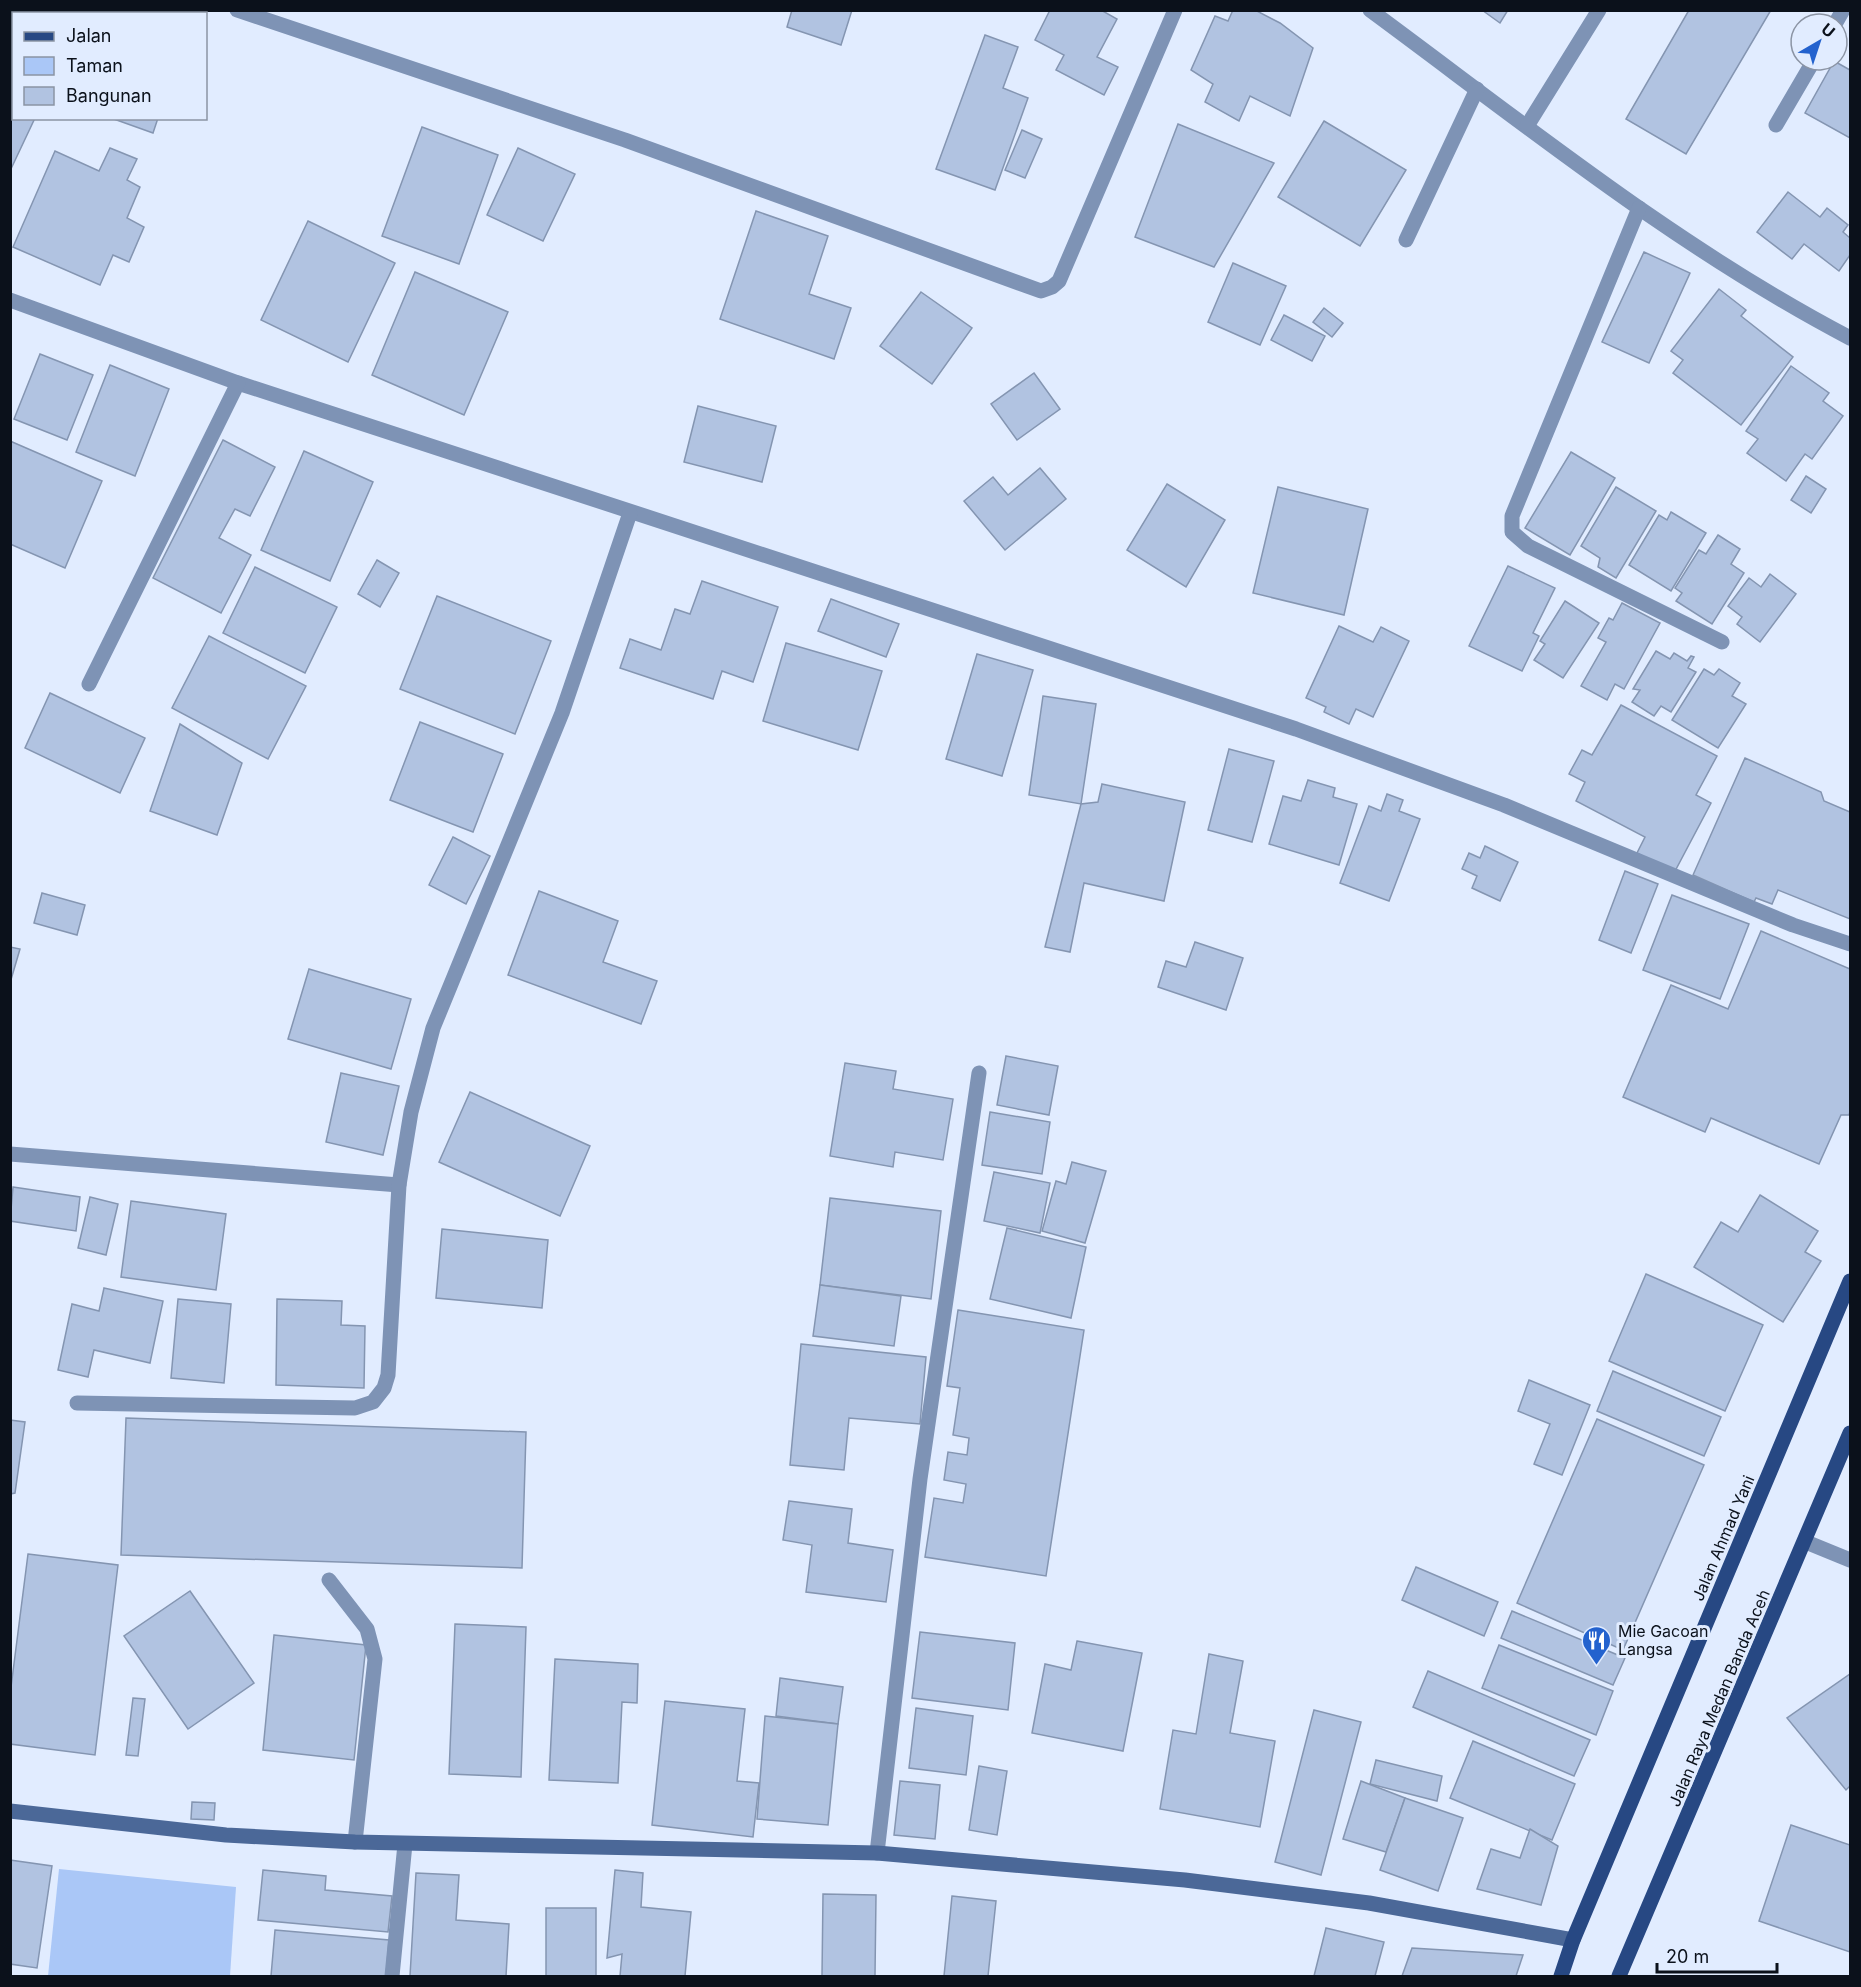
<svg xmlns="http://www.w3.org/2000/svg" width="1861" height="1987" viewBox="0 0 1861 1987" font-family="Inter,sans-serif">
<rect width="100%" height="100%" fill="#e1ecff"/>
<path fill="#aac7f7" d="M59,1869L236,1887L230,1976H48Z"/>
<g fill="#b1c3e1" stroke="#8495b1" stroke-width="1.5">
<path d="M10,10H79L77,14H14V65L10,64Z"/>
<path d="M792,10H852L841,45L787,27Z"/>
<path d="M1050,10H1101L1117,19L1097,57L1118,67L1104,95L1056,70L1064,55L1035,40Z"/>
<path d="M1233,10H1255L1280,23L1313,48L1290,116L1250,96L1239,121L1205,102L1213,84L1191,70L1215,16L1228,21Z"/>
<path d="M1482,10H1508L1500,23Z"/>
<path d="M1689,10H1771L1686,154L1626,119Z"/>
<path d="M985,35L1018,47L1003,88L1028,98L995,190L936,169Z"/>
<path d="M1834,61L1850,70V138L1805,113Z"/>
<path d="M10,80L14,81V118H35L10,171Z"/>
<path d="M111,118H158L153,133Z"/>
<path d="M1324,121L1406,170L1360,246L1278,197Z"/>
<path d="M1178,124L1274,163L1214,267L1135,237Z"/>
<path d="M422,127L498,155L459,264L382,236Z"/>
<path d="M1022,130L1042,139L1025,178L1005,170Z"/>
<path d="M110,148L137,159L127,180L140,187L127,218L144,227L129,262L113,255L100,285L13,247L55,151L99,171Z"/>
<path d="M518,148L575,174L543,241L487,215Z"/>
<path d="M1788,192L1820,217L1827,208L1848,225L1843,232L1850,238V255L1839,271L1804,244L1792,259L1757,232Z"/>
<path d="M756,211L828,236L809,294L851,308L834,359L720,319Z"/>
<path d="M308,221L395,263L348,362L261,320Z"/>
<path d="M1644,252L1690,273L1649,363L1602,342Z"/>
<path d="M1233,263L1286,286L1260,345L1208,322Z"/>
<path d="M415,272L508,312L464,415L372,375Z"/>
<path d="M1719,289L1746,310L1741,316L1793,357L1741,425L1673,373L1683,360L1671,351Z"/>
<path d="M921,292L972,328L932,384L880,346Z"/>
<path d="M1324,308L1343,323L1332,337L1313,322Z"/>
<path d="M1284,315L1325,336L1312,361L1271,340Z"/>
<path d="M40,354L93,375L67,440L14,419Z"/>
<path d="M110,365L169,389L135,476L76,452Z"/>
<path d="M1791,366L1829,393L1823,401L1843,416L1812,459L1805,454L1786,481L1747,453L1758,439L1746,431Z"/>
<path d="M1034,373L1060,409L1017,440L991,404Z"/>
<path d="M698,406L776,426L762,482L684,462Z"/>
<path d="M223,440L275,467L250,516L235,509L219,538L251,555L221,613L153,578Z"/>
<path d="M10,441L102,481L65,568L10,544Z"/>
<path d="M304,451L373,482L330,581L261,550Z"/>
<path d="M1571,452L1615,478L1570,555L1525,528Z"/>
<path d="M1040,468L1066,499L1005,550L964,501L993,477L1008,495Z"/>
<path d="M1806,476L1826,489L1811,513L1791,500Z"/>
<path d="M1167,484L1225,520L1186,587L1127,550Z"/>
<path d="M1278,487L1368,509L1344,615L1253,593Z"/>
<path d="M1616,487L1656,511L1616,578L1598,567L1600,558L1581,546Z"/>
<path d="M1671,512L1706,533L1671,591L1629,565L1659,515L1667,520Z"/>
<path d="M1718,535L1740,549L1731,564L1744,573L1712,624L1676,601L1682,593L1675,588L1699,550L1706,554Z"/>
<path d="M377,560L399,573L380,607L358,594Z"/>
<path d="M1508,566L1555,588L1533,633L1539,636L1522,671L1469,646Z"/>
<path d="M255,567L337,607L305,673L223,633Z"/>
<path d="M1770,574L1796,594L1760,642L1737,624L1742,617L1728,606L1749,578L1761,587Z"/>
<path d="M702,581L778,607L753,682L722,671L713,699L620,668L630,639L661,650L675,609L690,614Z"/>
<path d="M437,596L551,641L515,734L400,689Z"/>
<path d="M831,599L899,624L886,657L818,631Z"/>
<path d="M1565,601L1599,623L1563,678L1534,660L1545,644L1540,641Z"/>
<path d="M1622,603L1660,623L1624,689L1615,684L1607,700L1581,686L1606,642L1598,638L1609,618L1613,620Z"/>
<path d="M1339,626L1373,642L1381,627L1409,641L1373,717L1356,709L1349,724L1324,712L1326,707L1306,698Z"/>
<path d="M209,636L306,686L268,759L172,708Z"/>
<path d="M786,643L882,671L858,750L763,721Z"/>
<path d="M1656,651L1670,659L1674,653L1687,661L1691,656L1694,657L1688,668L1696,672L1671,712L1661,706L1654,716L1632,702L1640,690L1633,689Z"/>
<path d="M977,654L1033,670L1002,776L946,759Z"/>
<path d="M1704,669L1714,675L1719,669L1740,683L1732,696L1746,704L1718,748L1672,720Z"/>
<path d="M50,693L145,738L120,793L25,748Z"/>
<path d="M1043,696L1096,704L1081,804L1029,795Z"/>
<path d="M1621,705L1717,756L1696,795L1711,803L1674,873L1637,853L1645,837L1576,801L1585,782L1569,774L1582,750L1592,755Z"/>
<path d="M420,722L503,754L473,832L390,800Z"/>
<path d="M180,724L242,763L217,835L150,811Z"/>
<path d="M1229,749L1274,761L1252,842L1208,830Z"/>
<path d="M1745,758L1821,792L1824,801L1850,812V919L1778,890L1772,904L1756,898L1754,902L1693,875Z"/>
<path d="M1308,780L1335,788L1333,797L1357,804L1339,865L1269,844L1283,796L1301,801Z"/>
<path d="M1102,784L1185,802L1164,901L1084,883L1070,952L1045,947L1081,804L1098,802Z"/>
<path d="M1387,794L1403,800L1399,811L1420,819L1389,901L1340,883L1369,806L1381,811Z"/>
<path d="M453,837L490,856L466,904L429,885Z"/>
<path d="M1485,846L1518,862L1500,901L1472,888L1477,876L1462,869L1469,853L1480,858Z"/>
<path d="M1625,871L1658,884L1631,953L1599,940Z"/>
<path d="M539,891L618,921L603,962L657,981L641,1024L508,975Z"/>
<path d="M42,893L85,905L77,935L34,923Z"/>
<path d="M1672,895L1749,924L1720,999L1643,970Z"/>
<path d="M1761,931L1850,969V1112L1849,1115H1841L1819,1164L1711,1118L1705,1132L1623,1097L1671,985L1728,1009Z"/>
<path d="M1195,942L1243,958L1226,1010L1158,987L1166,961L1186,967Z"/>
<path d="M10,947L20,949L10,983Z"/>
<path d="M309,969L411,999L391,1069L288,1039Z"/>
<path d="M1006,1056L1058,1066L1049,1115L997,1105Z"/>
<path d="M845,1063L896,1071L893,1089L953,1099L943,1160L895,1152L893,1167L830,1156Z"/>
<path d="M341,1073L399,1086L383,1155L326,1142Z"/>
<path d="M470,1092L590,1146L560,1216L439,1162Z"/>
<path d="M990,1112L1050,1122L1042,1174L982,1165Z"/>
<path d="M1072,1162L1106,1171L1085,1243L1042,1231L1056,1181L1066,1184Z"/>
<path d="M994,1172L1050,1183L1040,1233L984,1221Z"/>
<path d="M13,1187L80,1197L76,1231L10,1221Z"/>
<path d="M1760,1195L1818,1231L1805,1252L1821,1261L1783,1322L1694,1267L1721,1222L1738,1232Z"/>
<path d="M90,1197L118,1204L106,1255L78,1248Z"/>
<path d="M830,1198L941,1211L931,1299L820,1285Z"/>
<path d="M131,1201L226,1214L216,1290L121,1277Z"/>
<path d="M1007,1228L1086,1247L1071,1318L990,1299Z"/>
<path d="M442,1229L548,1240L542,1308L436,1298Z"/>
<path d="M1646,1274L1763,1325L1725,1411L1609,1361Z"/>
<path d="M820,1285L901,1296L894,1346L813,1336Z"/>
<path d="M104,1288L163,1301L150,1363L94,1350L88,1377L58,1370L72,1304L99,1311Z"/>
<path d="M178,1299L231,1304L224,1383L171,1378Z"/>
<path d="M277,1299L342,1301L341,1325L365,1326L364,1388L276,1385Z"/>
<path d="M958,1310L1084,1330L1046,1576L925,1557L934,1498L963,1503L966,1484L944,1480L948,1452L967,1455L969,1438L953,1435L960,1388L947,1386Z"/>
<path d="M801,1344L926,1357L920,1424L849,1418L844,1470L790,1465Z"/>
<path d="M1613,1371L1721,1417L1704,1456L1597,1411Z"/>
<path d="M1529,1380L1590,1405L1562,1475L1534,1464L1550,1424L1518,1411Z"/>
<path d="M126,1418L526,1432L522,1568L121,1555Z"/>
<path d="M1597,1419L1704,1465L1623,1650L1517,1603Z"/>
<path d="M10,1420L25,1422L15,1493L10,1494Z"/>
<path d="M789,1501L852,1509L848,1543L893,1550L886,1602L806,1592L812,1545L783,1540Z"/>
<path d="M28,1554L118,1565L95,1755L10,1744V1695Z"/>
<path d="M1416,1567L1498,1602L1484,1636L1402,1600Z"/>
<path d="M190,1591L254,1683L188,1729L124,1636Z"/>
<path d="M1512,1611L1625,1658L1613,1685L1501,1638Z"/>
<path d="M455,1624L526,1627L521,1777L449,1774Z"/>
<path d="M920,1632L1015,1643L1008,1710L912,1698Z"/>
<path d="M274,1635L366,1645L354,1760L263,1750Z"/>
<path d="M1077,1641L1142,1653L1123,1751L1032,1733L1045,1664L1071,1670Z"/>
<path d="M1499,1645L1613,1691L1596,1735L1482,1688Z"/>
<path d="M1209,1654L1243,1661L1230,1733L1275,1741L1260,1827L1160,1809L1173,1730L1196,1734Z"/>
<path d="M555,1659L638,1664L637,1703L622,1702L618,1783L549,1780Z"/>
<path d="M1428,1671L1590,1740L1574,1776L1413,1707Z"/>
<path d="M1850,1674V1786L1846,1790L1787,1718Z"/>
<path d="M780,1678L843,1687L838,1724L776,1716Z"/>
<path d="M133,1698L145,1699L138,1756L126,1755Z"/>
<path d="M665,1701L745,1709L737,1781L759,1783L753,1837L652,1825Z"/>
<path d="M916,1708L973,1716L966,1775L909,1768Z"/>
<path d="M1314,1710L1361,1722L1321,1875L1275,1862Z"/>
<path d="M765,1716L838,1724L828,1825L757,1819Z"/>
<path d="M1473,1741L1575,1784L1552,1840L1450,1798Z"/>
<path d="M1376,1760L1442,1776L1437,1801L1370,1784Z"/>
<path d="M979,1766L1007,1771L997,1835L969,1830Z"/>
<path d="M900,1781L940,1785L935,1839L894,1835Z"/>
<path d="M1361,1781L1405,1798L1386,1852L1343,1839Z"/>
<path d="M1405,1798L1463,1818L1438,1891L1380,1870Z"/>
<path d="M192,1802L215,1803L214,1820L191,1819Z"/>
<path d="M1791,1825L1850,1845V1952L1759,1921Z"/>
<path d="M1530,1829L1558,1846L1541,1905L1477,1889L1491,1849L1520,1858Z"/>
<path d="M10,1860L52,1866L37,1968L10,1964Z"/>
<path d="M263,1870L326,1876L325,1890L392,1896L388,1932L258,1920Z"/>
<path d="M615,1870L643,1873L641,1907L691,1912L685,1976H620L622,1954L607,1958Z"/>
<path d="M416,1873L459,1875L456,1920L509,1924L506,1976H410Z"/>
<path d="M823,1894L876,1895L875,1976H822Z"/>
<path d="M952,1896L996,1901L988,1976H944Z"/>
<rect x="546" y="1908" width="50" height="68"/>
<path d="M1326,1928L1384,1942L1375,1976H1314Z"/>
<path d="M275,1930L389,1940L386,1976H271Z"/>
<path d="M1412,1948L1523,1955L1516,1976H1402Z"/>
</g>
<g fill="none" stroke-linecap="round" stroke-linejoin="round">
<path stroke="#7e93b5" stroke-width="15" d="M329,1580L367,1629L375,1659L355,1842"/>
<g stroke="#7e93b5" stroke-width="15">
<path d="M237,10L625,140L1041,291L1052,287L1059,281L1175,10"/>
<path d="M1370,10C1526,125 1678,248 1850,338"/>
<path d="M1835,24L1843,10"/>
<path d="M1776,125L1814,60"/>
<path d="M1527,126L1599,10"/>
<path d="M1639,208L1512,516V532L1528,546L1722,642"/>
<path d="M1406,240L1477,89"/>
<path d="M10,300L238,383L1296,729L1504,805L1793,925L1850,944"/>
<path d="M89,684L238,383"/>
<path d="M10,1154L399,1185"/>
<path d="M77,1403L355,1408L373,1402L384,1388L388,1375L399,1185L411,1112L433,1028L562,713L630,513"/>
<path d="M1806,1542L1850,1560"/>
<path d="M877,1853L920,1479L979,1073"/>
<path d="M392,1976L405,1844"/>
</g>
<path stroke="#4b6898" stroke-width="15" d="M10,1811L226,1835L355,1842L877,1853L1185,1880L1369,1903L1573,1940"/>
<g stroke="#274883" stroke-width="15">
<path d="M1561,1976L1573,1940L1850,1281"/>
<path d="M1619,1976L1850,1433"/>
</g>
</g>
<defs>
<symbol id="restaurant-pin" viewBox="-11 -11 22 30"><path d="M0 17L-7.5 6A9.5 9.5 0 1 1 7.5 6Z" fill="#2362ce" stroke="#e1ecff"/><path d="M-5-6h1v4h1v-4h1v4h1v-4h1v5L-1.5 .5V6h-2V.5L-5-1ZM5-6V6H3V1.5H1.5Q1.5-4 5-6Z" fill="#fff"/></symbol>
</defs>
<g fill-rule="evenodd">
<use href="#restaurant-pin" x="1580" y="1624" width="33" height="45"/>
</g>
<g text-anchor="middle" stroke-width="6" stroke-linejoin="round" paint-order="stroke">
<g font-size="16" fill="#0b111b" stroke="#e1ecff">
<text transform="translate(1723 1538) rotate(-67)" y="6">Jalan Ahmad Yani</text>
<text transform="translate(1719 1698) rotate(-67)" y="6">Jalan Raya Medan Banda Aceh</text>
</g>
<g font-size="16" fill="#0b111b" stroke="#e1ecff" text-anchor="start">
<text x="1618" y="1637">Mie Gacoan<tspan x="1618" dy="18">Langsa</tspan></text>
</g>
</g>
<rect width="1861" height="1987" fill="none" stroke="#0b111b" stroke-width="24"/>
<rect x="12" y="12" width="195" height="108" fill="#e1ecff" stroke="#8b94a4" stroke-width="1.5"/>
<rect x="24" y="32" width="30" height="9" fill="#274883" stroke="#8b94a4" stroke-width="1.5"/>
<text x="66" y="42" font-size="18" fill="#0b111b">Jalan</text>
<rect x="24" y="57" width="30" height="18" fill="#aac7f7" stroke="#8b94a4" stroke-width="1.5"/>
<text x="66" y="72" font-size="18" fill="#0b111b">Taman</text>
<rect x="24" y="87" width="30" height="18" fill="#b1c3e1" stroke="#8b94a4" stroke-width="1.5"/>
<text x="66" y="102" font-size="18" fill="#0b111b">Bangunan</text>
<g transform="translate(1819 42) rotate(39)"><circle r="28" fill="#e1ecff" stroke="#8b94a4" stroke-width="1.5"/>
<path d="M0-4.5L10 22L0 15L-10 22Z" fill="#2362ce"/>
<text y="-9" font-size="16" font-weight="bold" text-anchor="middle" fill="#0b111b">U</text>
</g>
<path d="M1657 1963v9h120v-9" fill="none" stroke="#0b111b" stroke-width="3"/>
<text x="1666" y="1963" font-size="18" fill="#0b111b" stroke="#e1ecff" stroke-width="4.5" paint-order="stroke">20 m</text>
</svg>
